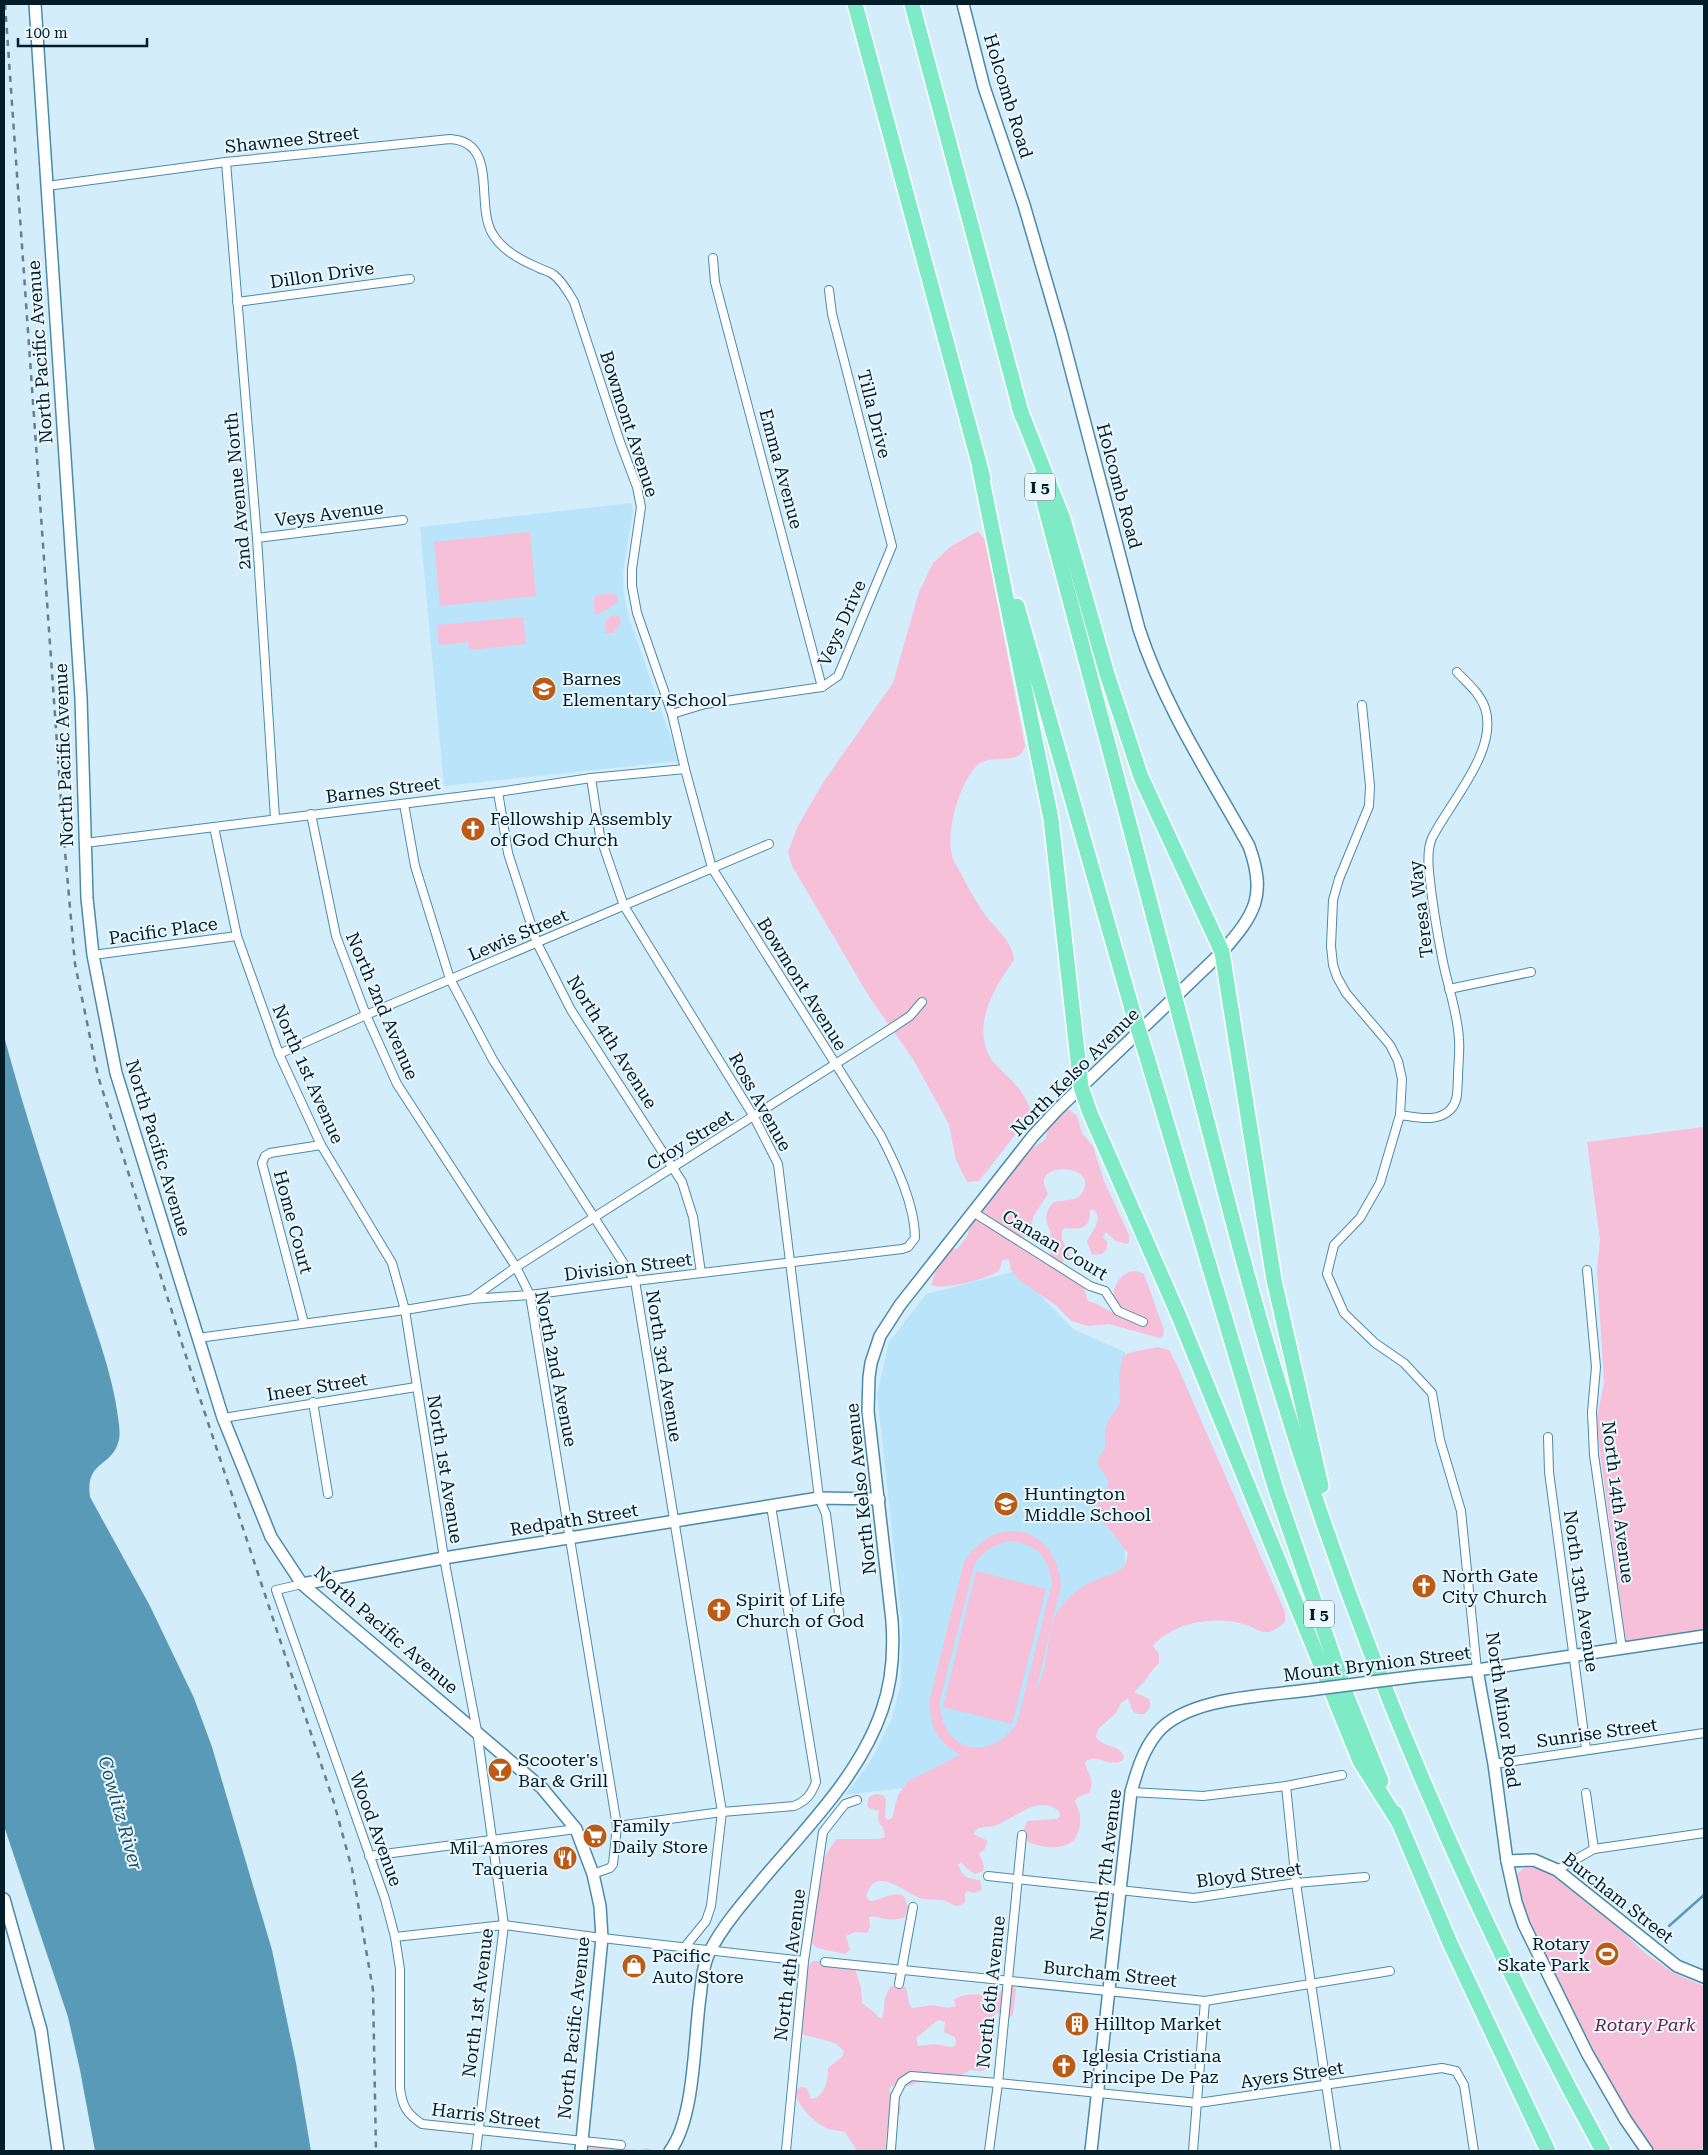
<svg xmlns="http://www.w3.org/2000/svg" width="1708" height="2155" viewBox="0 0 1708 2155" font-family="'Roboto Serif',serif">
<rect width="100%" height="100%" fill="#d4edfa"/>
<g fill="#b9e4f9">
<path d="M631,503L633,510L623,573L624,594L629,618L679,761L444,786L420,527Z"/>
<path d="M1012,1272L1022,1276L1073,1329L1125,1352L1123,1441L1125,1566L1091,1597L1036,1733L935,1784L845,1795L870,1762L892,1718L901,1683L902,1623L877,1394L889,1342L926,1294Z"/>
</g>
<g fill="#f6c0d9" fill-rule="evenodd">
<path d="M978,531L985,540L1025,746C1019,767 993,753 979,764C959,780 942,841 955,863C965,880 974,900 986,916C998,932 1012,940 1014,960C994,988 971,1025 991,1059C994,1064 1000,1068 1004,1073C1017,1085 1026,1096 1032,1113L979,1181L967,1182L956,1160L949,1124L913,1059L870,998L792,866L788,852L798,826L824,781L893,683L919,592L933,563L950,547Z"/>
<path d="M530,532L536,596L440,606L434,542Z"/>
<path d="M613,593L618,597V602C613,605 600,615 595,615L593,601L597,595Z"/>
<path d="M617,615L620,618L621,623L613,633H605L606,620L612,616Z"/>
<path d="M523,617L526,644L469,650L468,642L439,645L437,625Z"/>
<path d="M1070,1110L1077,1116L1082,1133L1093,1146L1104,1181L1129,1235V1242L1127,1244L1116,1241L1106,1232L1103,1237L1107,1242V1249L1102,1254L1092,1255L1087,1242C1091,1231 1105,1220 1093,1209L1090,1211C1090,1231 1079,1229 1064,1228L1062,1231C1059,1245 1072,1249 1070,1261L1060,1262L1051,1256L1049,1245L1051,1232C1044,1222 1045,1210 1054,1202C1061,1200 1070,1201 1077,1198C1080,1196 1083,1192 1084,1189C1094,1166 1042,1162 1044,1183C1044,1186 1047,1190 1048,1194L1033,1217L1029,1236L1012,1238L1011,1241L1035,1252L1083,1286L1088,1301L1097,1304L1112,1312L1121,1310L1119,1304L1113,1299C1112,1283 1127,1264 1144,1274L1164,1330L1163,1336L1160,1338L1109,1324L1088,1326L1071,1321L1057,1306L1019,1280L1011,1270L1009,1260L1006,1259L1002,1261L999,1271C989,1278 943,1291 932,1285C931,1278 945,1251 951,1248L957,1249L967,1237L971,1221L1028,1151L1045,1140L1049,1127L1063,1111Z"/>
<path d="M1704,1127V1630L1626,1642L1596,1423L1604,1382L1597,1271L1600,1240L1587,1142Z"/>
<path d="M1158,1347L1169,1350L1176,1363L1285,1612V1622C1280,1626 1275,1631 1268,1632C1259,1633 1254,1627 1246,1625C1217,1615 1173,1622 1153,1646L1159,1654V1663C1149,1672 1145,1684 1134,1692L1149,1699C1152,1705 1150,1710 1144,1714C1131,1715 1132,1708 1128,1698L1121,1703L1116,1713L1098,1729L1096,1737C1104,1748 1118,1744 1124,1756L1123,1760C1107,1769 1101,1753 1086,1761L1085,1764C1089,1775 1095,1780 1089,1793L1078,1797L1075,1801C1083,1814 1083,1838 1066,1845C1055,1850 1038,1846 1028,1842L1024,1829L1027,1821L1057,1819L1060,1817L1059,1811C1037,1793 1014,1820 994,1826C989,1827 983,1827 978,1828L973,1834L988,1841L984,1850L979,1853L984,1866L983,1871L975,1874L967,1869L962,1863L958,1864C962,1876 967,1879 980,1880L982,1890L974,1893L968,1891L965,1893V1903L957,1906C952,1905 947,1901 942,1900C934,1899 926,1901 918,1897C903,1891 874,1864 866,1897L870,1901C881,1901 901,1886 906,1901C908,1907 907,1911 905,1917C886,1924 880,1914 869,1917L870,1927L867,1933L855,1932L846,1936L850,1950L845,1954L817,1948L810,1940C815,1907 813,1864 837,1839H878L885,1837L883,1827C877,1823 878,1818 879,1811L869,1808L867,1805L869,1797L876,1794L883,1795L886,1799L885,1817L888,1820L892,1818L898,1795L908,1781L960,1755C936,1741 929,1725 930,1698L964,1562C996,1511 1057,1526 1061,1586L1036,1690C1049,1667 1046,1640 1055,1616C1059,1607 1070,1596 1078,1590C1094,1577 1108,1579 1125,1566L1128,1553C1121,1546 1117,1537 1110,1530C1101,1521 1093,1519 1098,1504C1101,1496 1107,1491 1109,1482L1098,1464L1099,1457L1105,1449V1430L1109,1420L1120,1403L1119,1376L1122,1358L1128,1353ZM1008,1541C1036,1543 1048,1555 1052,1583L1017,1723C990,1765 938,1750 940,1700L975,1563C984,1551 993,1545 1008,1541Z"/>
<path d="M976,1571L1046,1589L1012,1724L943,1707Z"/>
<path d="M1536,1867L1548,1872L1623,1932L1646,1954L1674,1973L1704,1986V2151H1650L1624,2107L1612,2085H1609L1523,1910L1515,1881L1517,1874L1524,1868Z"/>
<path d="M813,1961H830L855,1969L861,1988L862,2003L875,2013L878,2017L882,2018L883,2016L885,1998L890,1987L897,1985L906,1987L909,2003L912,2008L933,2005L948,2008L956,2006L954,2000C963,1992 986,1994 995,1999L1003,1988L1013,1986L1016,1989L1013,2015L1009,2017L998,2013L994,2015C990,2035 1003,2030 984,2049C985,2059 994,2062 983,2071L970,2070L958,2077L915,2083L910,2086L896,2084L889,2088L891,2096L901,2107L900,2114C884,2123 887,2135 886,2151H857L845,2132C839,2130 832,2131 826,2128C815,2123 793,2102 796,2090L801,2087L807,2088L811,2099C825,2097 828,2081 828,2068L842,2057L844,2051L835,2043L798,2033C799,2018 801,1968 813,1961ZM938,2020L945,2022L944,2032L955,2037L956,2044L953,2047L934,2044L918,2046L916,2038Z"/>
<path d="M589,2145L639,2150L646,2148L657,2151H589Z"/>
</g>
<path fill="#599ab8" d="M4,1036C26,1119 54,1200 80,1282C94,1326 112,1371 118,1417C119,1425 121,1435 118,1443C111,1467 85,1461 90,1497L150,1606L194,1698L212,1747L272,1950L296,2063L311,2151H95L80,2070L68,2017L4,1826Z"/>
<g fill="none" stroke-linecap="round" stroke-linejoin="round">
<path stroke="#599ab8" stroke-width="2.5" d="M1669,1926L1704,1895"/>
<defs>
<g id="street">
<path d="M226,162L257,538L275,818"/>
<path d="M47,186L226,162L450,139C499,142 475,203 492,233C501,249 520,260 537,267C542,270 549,271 554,275C563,282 568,292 574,302L620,442L637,487L641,507L632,569V586L637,613L672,714"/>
<path d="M713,258L715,282L822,687"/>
<path d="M237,302L410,279"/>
<path d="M257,538L403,520"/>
<path d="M1362,705L1370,786L1369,806L1339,879L1333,900L1331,946L1333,965L1337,977L1346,993L1390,1045L1398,1061L1402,1079L1400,1115L1380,1183L1360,1218L1334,1245L1327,1274L1344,1313L1375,1343L1404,1363L1432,1393L1440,1440L1461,1511L1477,1670"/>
<path d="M591,778L600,836L624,906L754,1117L778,1164L819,1498L826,1514L840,1621"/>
<path d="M498,792L508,853L537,943L571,1010L682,1182L693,1217L701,1273"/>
<path d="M404,804L415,866L450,979L493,1060L635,1281L722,1812L711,1906L706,1921L684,1948"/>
<path d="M311,814L336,936L366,1015L397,1084L516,1267L530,1295L617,1826L613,1864L610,1868L593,1874"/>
<path d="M214,827L237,936L279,1054L321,1145L392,1263L405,1310L444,1558L477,1731L504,1925L476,2151"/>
<path d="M85,843L498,792L591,778L685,769"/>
<path d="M93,955L237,936"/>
<path d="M1449,989L1531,972"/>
<path d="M279,1054L366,1015L769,844"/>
<path d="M1400,1115C1416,1117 1437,1123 1450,1110C1459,1101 1457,1089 1458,1078C1458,1065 1460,1052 1459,1040C1458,1014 1448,987 1443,962C1437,932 1432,902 1429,872C1428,861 1428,847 1432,838C1450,802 1499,750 1485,708C1480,693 1467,683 1457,672"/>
<path d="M973,1212L1090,1286L1105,1291L1118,1311L1143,1322"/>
<path d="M1587,1270L1596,1367L1592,1412L1594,1455L1622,1649"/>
<path d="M471,1299L516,1267L892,1028L910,1016L922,1002"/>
<path d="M304,1323L262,1163L265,1156L270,1153L321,1145"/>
<path d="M198,1338L405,1310L471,1299L530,1295L635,1281L902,1249L908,1247L915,1238C915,1205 896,1165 881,1136L712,868L685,769L672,714L705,704L822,687L838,676L892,546L832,314L829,290"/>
<path d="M313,1402L328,1494"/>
<path d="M223,1418L416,1387"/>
<path d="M1548,1437L1549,1472L1586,1749"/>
<path d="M302,1584L276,1590L385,1899L395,1937L400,1969V2088C402,2106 407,2114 422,2124L621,2145"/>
<path d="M1494,1764L1704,1733"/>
<path d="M1286,1786L1296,1883L1336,2151"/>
<path d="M1131,1792L1203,1796L1286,1786L1342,1775"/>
<path d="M1586,1793L1594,1849"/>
<path d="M617,1826L722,1812L794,1806C806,1801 811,1795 816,1782L771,1506"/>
<path d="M369,1856L576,1829"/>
<path d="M1557,1870L1594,1849L1704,1833"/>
<path d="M988,1876L1194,1898L1296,1883L1365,1877"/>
<path d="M395,1937L504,1925L602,1938L804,1961"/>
<path d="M825,1962L1205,2001L1390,1971"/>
<path d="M899,1984L913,1907"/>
<path d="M891,2149L895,2096L902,2082L911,2076L998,2083L1198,2103L1442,2068L1456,2071L1464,2085L1474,2151"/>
<path d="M786,2151L804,1961L823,1832L845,1804L857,1800"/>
<path d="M989,2151L998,2083L1022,1835"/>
<path d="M1193,2151L1205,2001"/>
</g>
<g id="secondary">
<path d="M35,4L81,698L87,898L93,955L116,1073L223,1418L271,1537L302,1584L542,1788L576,1829L593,1874L600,1906L602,1938L581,2151"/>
<path d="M302,1584L444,1558L819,1498L879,1499"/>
<path d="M1477,1670L1494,1764L1507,1861L1516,1902L1524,1925L1587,2053L1625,2119L1647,2151"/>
<path d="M1418,1676L1477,1670L1704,1636"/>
<path d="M1507,1861L1534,1860L1557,1870L1677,1966L1704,1977"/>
<path d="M4,1899L41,2030L58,2151"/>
<path d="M670,2151C695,2118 694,2039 700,1997C702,1981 703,1963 711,1949C725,1923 744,1902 763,1879C806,1828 860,1775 882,1710C892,1682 894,1650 892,1621L868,1411L869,1377L871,1363L880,1336L900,1305L1033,1136L1057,1110L1222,952C1255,914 1267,896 1249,846C1210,776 1164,706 1139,629L1061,332L1024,205L984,87L963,4"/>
<path d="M1091,2151L1131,1792C1137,1771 1143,1750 1157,1733C1187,1697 1265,1696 1309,1690"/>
</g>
<g id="highway">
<path d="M855,4L983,478"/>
<path d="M912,4L1022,416"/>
<path d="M1019,407L1063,519L1107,674L1141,777L1222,952L1274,1280L1321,1486"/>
<path d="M980,470L1051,819L1081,1087L1090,1113L1178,1314L1360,1761L1398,1821"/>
<path d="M1038,479L1168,971"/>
<path d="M1017,606L1132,1009"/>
<path d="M1182,1025C1212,1138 1239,1253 1273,1365C1354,1638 1466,1901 1603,2151"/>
<path d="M1147,1057L1276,1490L1347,1697L1381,1781"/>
<path d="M1395,1813L1450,1943L1548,2151"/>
</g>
</defs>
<use href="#street" stroke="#4b8ba8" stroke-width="10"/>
<use href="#secondary" stroke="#4b8ba8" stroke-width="14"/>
<use href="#highway" stroke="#fff" stroke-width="18"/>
<use href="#street" stroke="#fff" stroke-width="8"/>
<use href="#secondary" stroke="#fff" stroke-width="11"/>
<use href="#highway" stroke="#7eeac6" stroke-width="15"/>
<path stroke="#657f8b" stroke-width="2.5" stroke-dasharray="6 6" stroke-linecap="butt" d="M5,4L63,829L75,964L98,1076L183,1347L334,1803L352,1869L373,1990L376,2151"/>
<defs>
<path id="secondary-bridge" d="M1309,1690L1418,1676"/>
<g id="highway-bridge">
<path d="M1168,971L1182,1025"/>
<path d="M1132,1009L1147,1057"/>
</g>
</defs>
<use href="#secondary-bridge" stroke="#4b8ba8" stroke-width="14" stroke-linecap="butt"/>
<use href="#highway-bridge" stroke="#fff" stroke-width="18" stroke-linecap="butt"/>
<use href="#secondary-bridge" stroke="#fff" stroke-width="11"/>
<use href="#highway-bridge" stroke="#7eeac6" stroke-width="15"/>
</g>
<defs>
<symbol id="school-disc" viewBox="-11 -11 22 22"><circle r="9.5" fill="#bb5b16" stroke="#ecf8ff"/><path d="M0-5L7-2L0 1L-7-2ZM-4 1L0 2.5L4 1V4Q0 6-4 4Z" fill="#fff"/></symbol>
<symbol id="church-disc" viewBox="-11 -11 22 22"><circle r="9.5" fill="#bb5b16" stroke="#ecf8ff"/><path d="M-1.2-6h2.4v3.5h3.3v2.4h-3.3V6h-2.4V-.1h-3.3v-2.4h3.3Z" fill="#fff"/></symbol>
<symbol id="bar-disc" viewBox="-11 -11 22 22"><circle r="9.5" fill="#bb5b16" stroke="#ecf8ff"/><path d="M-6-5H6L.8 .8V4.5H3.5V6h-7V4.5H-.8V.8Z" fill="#fff"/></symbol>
<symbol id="supermarket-disc" viewBox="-11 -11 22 22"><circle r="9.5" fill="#bb5b16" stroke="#ecf8ff"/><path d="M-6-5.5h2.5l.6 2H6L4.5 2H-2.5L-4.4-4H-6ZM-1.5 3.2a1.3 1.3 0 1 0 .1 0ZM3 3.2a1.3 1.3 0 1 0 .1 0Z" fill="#fff"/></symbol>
<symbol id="restaurant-disc" viewBox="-11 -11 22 22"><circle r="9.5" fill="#bb5b16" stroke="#ecf8ff"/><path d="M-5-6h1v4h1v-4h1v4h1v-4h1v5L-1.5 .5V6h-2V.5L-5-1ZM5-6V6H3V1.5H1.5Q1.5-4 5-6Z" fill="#fff"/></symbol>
<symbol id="stadium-disc" viewBox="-11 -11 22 22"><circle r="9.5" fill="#bb5b16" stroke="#ecf8ff"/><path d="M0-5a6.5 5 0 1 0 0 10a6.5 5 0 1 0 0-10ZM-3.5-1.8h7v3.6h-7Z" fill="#fff"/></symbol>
<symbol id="shop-disc" viewBox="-11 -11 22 22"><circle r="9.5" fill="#bb5b16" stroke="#ecf8ff"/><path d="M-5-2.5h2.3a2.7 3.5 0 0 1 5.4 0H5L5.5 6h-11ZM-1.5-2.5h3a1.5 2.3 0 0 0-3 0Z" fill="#fff"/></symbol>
<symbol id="building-disc" viewBox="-11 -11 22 22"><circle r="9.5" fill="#bb5b16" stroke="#ecf8ff"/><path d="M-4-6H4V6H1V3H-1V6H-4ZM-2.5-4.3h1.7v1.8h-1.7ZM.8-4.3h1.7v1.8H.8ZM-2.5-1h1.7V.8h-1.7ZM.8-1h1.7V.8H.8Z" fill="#fff"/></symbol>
</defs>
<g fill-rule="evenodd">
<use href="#school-disc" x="530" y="675" width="28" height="28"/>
<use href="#church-disc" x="459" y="815" width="28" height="28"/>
<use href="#school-disc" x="992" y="1490" width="28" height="28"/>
<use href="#church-disc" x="1410" y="1572" width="28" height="28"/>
<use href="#church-disc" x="705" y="1596" width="28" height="28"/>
<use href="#bar-disc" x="486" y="1756" width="28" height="28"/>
<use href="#supermarket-disc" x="581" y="1822" width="28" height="28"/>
<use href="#restaurant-disc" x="551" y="1844" width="28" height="28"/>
<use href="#stadium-disc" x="1593" y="1940" width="28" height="28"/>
<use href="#shop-disc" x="620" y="1952" width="28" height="28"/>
<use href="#building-disc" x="1063" y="2010" width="28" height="28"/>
<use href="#church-disc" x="1050" y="2052" width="28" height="28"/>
</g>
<g text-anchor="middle" stroke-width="4" stroke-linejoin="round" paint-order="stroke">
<g fill="#ecf8ff" stroke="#495f69" stroke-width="1">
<rect x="1025" y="473.5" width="30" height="27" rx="4"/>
<rect x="1304" y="1600.5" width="30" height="27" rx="4"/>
</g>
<g font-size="16" font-weight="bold" fill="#031e29">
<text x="1040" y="493">I 5</text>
<text x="1319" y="1620">I 5</text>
</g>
<g font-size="18" fill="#031e29" stroke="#ecf8ff">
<text transform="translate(1008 96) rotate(73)" y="6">Holcomb Road</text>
<text transform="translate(292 140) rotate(-6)" y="6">Shawnee Street</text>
<text transform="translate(322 275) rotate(-8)" y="6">Dillon Drive</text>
<text transform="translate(40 352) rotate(-94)" y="6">North Pacific Avenue</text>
<text transform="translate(874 414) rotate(76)" y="6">Tilla Drive</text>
<text transform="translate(629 424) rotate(72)" y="6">Bowmont Avenue</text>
<text transform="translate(781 469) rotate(75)" y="6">Emma Avenue</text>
<text transform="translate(1119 486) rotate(75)" y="6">Holcomb Road</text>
<text transform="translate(238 491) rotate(-95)" y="6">2nd Avenue North</text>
<text transform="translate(329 514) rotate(-7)" y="6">Veys Avenue</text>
<text transform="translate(842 623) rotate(-66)" y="6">Veys Drive</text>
<text transform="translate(64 755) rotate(-92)" y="6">North Pacific Avenue</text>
<text transform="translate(383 790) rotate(-7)" y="6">Barnes Street</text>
<text transform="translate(1421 909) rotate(-97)" y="6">Teresa Way</text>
<text transform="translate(163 931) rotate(-8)" y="6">Pacific Place</text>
<text transform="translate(518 935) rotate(-23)" y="6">Lewis Street</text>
<text transform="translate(802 984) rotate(58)" y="6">Bowmont Avenue</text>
<text transform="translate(382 1006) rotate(67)" y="6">North 2nd Avenue</text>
<text transform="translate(612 1042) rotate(58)" y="6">North 4th Avenue</text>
<text transform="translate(1075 1072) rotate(-45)" y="6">North Kelso Avenue</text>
<text transform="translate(308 1074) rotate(66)" y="6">North 1st Avenue</text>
<text transform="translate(760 1102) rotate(61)" y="6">Ross Avenue</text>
<text transform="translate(690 1140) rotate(-32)" y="6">Croy Street</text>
<text transform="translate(158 1148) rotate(73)" y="6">North Pacific Avenue</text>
<text transform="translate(293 1222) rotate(75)" y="6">Home Court</text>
<text transform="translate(1055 1245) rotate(31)" y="6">Canaan Court</text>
<text transform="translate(628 1267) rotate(-7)" y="6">Division Street</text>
<text transform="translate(664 1366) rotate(81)" y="6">North 3rd Avenue</text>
<text transform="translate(556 1369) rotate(79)" y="6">North 2nd Avenue</text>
<text transform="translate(317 1387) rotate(-9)" y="6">Ineer Street</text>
<text transform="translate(445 1469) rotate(81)" y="6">North 1st Avenue</text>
<text transform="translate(861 1489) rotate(-96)" y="6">North Kelso Avenue</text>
<text transform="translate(1618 1502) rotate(83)" y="6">North 14th Avenue</text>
<text transform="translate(574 1520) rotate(-9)" y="6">Redpath Street</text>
<text transform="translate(1581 1591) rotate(82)" y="6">North 13th Avenue</text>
<text transform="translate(386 1630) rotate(41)" y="6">North Pacific Avenue</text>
<text transform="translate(1377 1664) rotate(-7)" y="6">Mount Brynion Street</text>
<text transform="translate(1503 1710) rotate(82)" y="6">North Minor Road</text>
<text transform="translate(1597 1733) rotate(-8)" y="6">Sunrise Street</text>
<text transform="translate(376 1829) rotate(70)" y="6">Wood Avenue</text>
<text transform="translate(1106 1865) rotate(-83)" y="6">North 7th Avenue</text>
<text transform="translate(1249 1875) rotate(-7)" y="6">Bloyd Street</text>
<text transform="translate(1618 1898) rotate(38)" y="6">Burcham Street</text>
<text transform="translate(790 1965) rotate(-83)" y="6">North 4th Avenue</text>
<text transform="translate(1110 1974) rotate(6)" y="6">Burcham Street</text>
<text transform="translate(991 1992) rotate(-84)" y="6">North 6th Avenue</text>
<text transform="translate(478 2003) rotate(-83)" y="6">North 1st Avenue</text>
<text transform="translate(574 2028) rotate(-84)" y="6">North Pacific Avenue</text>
<text transform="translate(1292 2075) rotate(-8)" y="6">Ayers Street</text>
<text transform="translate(486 2116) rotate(7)" y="6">Harris Street</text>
</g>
<g font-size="18" fill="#031e29" stroke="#ecf8ff" text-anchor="start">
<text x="562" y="685">Barnes<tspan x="562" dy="21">Elementary School</tspan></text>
<text x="490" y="825">Fellowship Assembly<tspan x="490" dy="21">of God Church</tspan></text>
<text x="1024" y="1500">Huntington<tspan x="1024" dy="21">Middle School</tspan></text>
<text x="1442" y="1582">North Gate<tspan x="1442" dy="21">City Church</tspan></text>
<text x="736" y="1606">Spirit of Life<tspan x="736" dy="21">Church of God</tspan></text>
<text x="518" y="1766">Scooter's<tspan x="518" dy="21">Bar &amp; Grill</tspan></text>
<text x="612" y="1832">Family<tspan x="612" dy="21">Daily Store</tspan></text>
<text x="548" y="1854" text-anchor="end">Mil Amores<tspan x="548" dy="21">Taqueria</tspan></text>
<text x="1590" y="1950" text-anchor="end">Rotary<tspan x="1590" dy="21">Skate Park</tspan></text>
<text x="652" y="1962">Pacific<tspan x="652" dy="21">Auto Store</tspan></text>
<text x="1094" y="2030">Hilltop Market</text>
<text x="1082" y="2062">Iglesia Cristiana<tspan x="1082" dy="21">Principe De Paz</tspan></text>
</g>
<g font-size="18" font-style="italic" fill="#682249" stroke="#ecf8ff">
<text x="1645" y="2031">Rotary Park</text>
</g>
<g font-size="19" font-style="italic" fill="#1d5268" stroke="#ecf8ff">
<text transform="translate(121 1813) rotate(74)" y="7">Cowlitz River</text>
</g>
</g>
<rect width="1708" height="2155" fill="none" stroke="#031e29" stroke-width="10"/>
<path d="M18 38v8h129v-8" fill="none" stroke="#031e29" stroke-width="2.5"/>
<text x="25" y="38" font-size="15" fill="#031e29" stroke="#ecf8ff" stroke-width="4" paint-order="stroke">100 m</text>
</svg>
